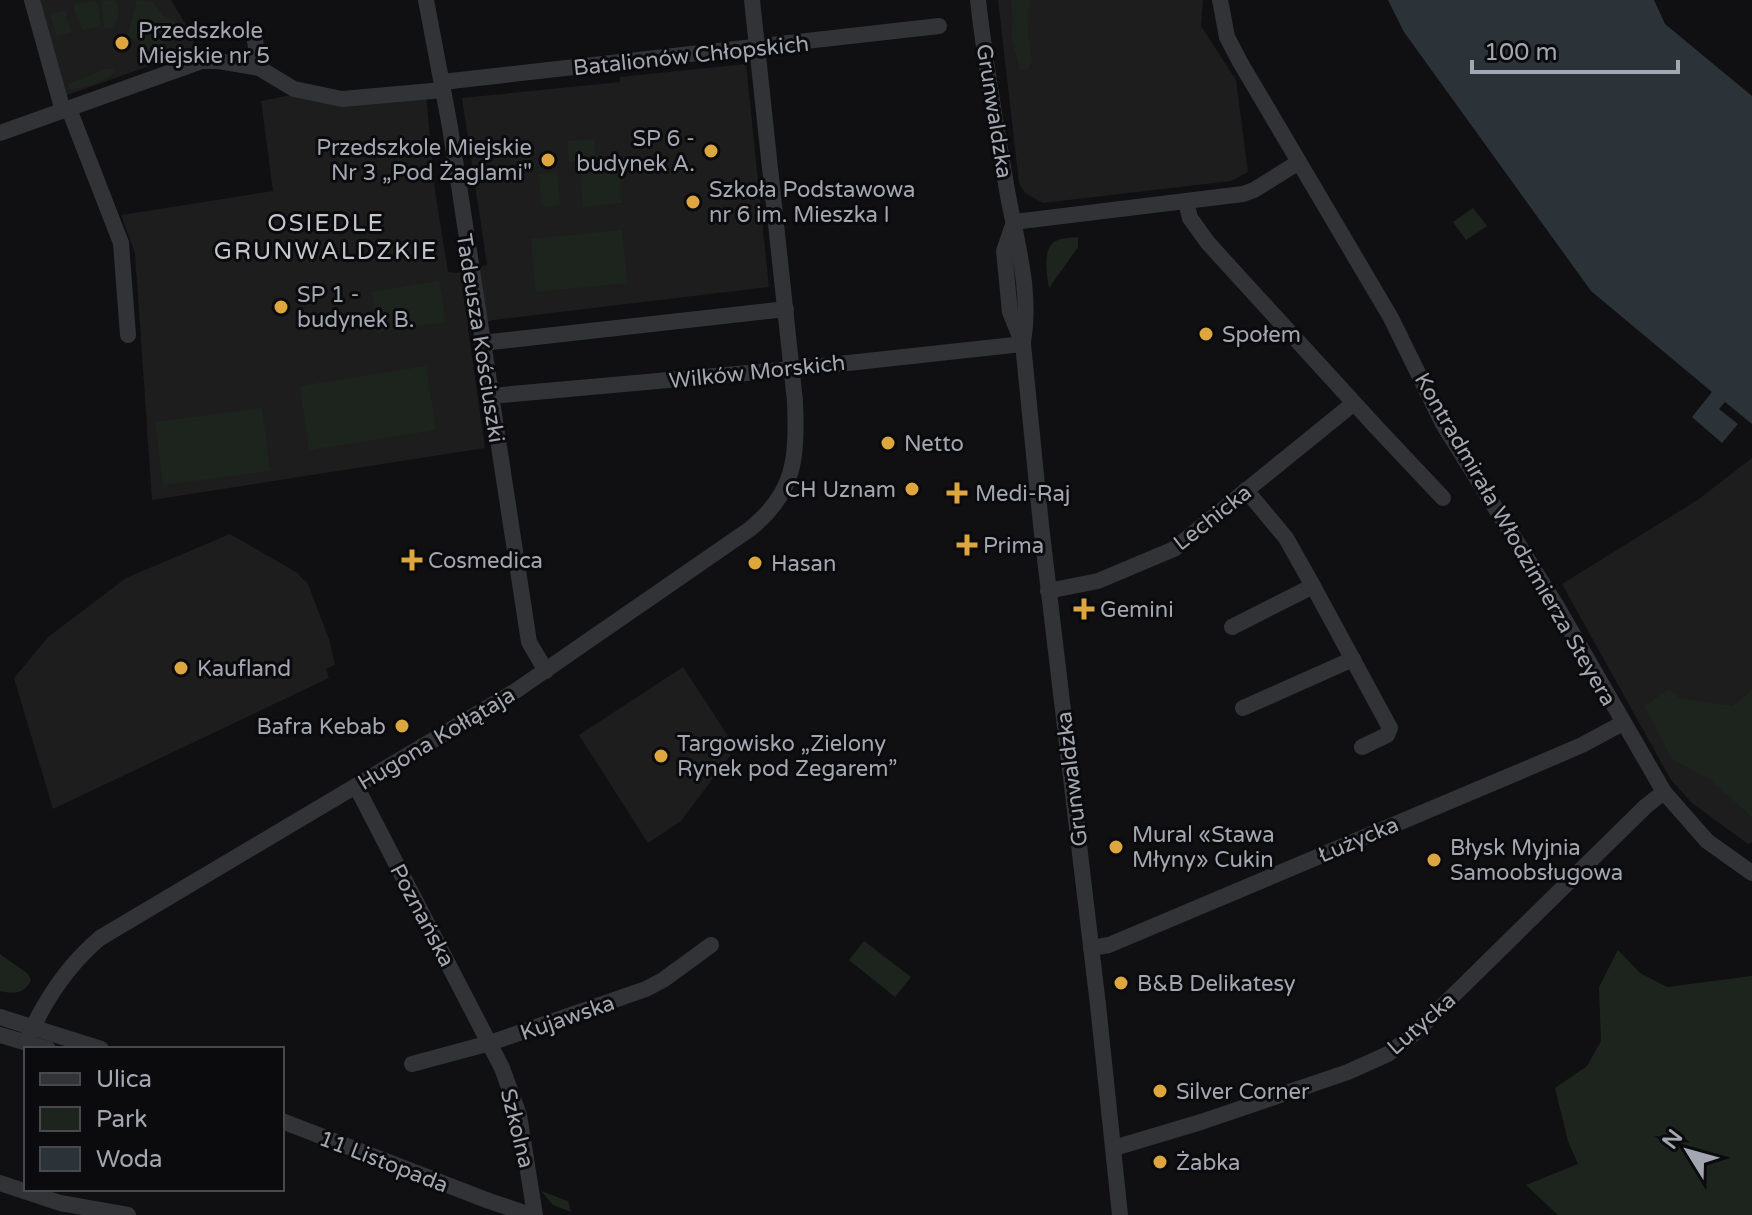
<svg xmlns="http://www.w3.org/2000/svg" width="1752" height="1215" viewBox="0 0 1752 1215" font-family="'Varela Round',sans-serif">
<rect width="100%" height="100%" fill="#101012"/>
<g fill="#1d1d1e">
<path d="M39,0H171L192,35L195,50L64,96Z"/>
<path d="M998,0H1203L1201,26L1236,80L1248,172L1231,181L1043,203L1025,193L1019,183Z"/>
<path d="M746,64L769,287L494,320L468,328L485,448L152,500L135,253L121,215L273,191L261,101L312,91L426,95L435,190L448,272L458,273L487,265L462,98L620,82V77Z"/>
<path d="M1752,458V842L1748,844L1692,803L1671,780L1562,584L1699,499Z"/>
<path d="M230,534L296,572L308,584L330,642L335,665L326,669L329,678L53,809L14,678L48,637L126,578Z"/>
<path d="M683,667L732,742V753L681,821L648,843L579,735Z"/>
</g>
<g fill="#1d241e">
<path d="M114,0L117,2C119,14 120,21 110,29L104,27L101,1Z"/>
<path d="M137,0L153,2L162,15L177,22L172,34L154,53L146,52L138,40L127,38Z"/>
<path d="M1011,0H1030L1028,34L1032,63L1027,70H1020L1011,35L1013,22Z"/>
<path d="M94,1L98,4L101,23L98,27L82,30L73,7L76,4Z"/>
<path d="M65,10L71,32L56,36L50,14Z"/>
<path d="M106,69H113L114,73C103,82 83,89 69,89L68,84Z"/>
<path d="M594,139L596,162L619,160L622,203L583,207L579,161L569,162L567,141Z"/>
<path d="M557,172L560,205L542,207L538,174Z"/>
<path d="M1473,208L1487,226L1466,240L1453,222Z"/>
<path d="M622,230L627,283L536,292L531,239Z"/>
<path d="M1078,237V247L1049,288C1047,275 1041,246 1058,240C1063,238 1072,238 1078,237Z"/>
<path d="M439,281L446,322L378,332L372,292Z"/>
<path d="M426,366L436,430L309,450L300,386Z"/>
<path d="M262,408L270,471L163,485L155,422Z"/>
<path d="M1669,689L1679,698L1733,706L1752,690V817L1711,780L1672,759L1645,706Z"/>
<path d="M864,941L911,977L895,997L849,960Z"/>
<path d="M1618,950L1640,973L1667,987L1752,976V1215H1558L1526,1185L1578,1164L1568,1141L1555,1088L1587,1066L1601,1041L1599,987Z"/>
<path d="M0,954L28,974L31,980C24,994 14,994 0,991Z"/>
<path d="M541,1191L568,1201L571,1212L553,1205Z"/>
</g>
<path fill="#2b3339" d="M1388,0H1654L1665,24L1752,96V424L1725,402L1719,409L1738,424L1722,443L1692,417L1712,392L1591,291L1404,32Z"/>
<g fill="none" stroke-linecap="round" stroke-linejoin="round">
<g stroke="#323336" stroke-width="16">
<path d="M32,0L63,111"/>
<path d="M426,0L450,127L529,642L546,671"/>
<path d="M978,0C985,63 996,127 1007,190C1016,241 1032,291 1023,342"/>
<path d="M1220,0L1227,37L1240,62L1391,318L1443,424L1556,605L1664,792L1707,841L1752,873"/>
<path d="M259,68L294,89L342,99L443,90"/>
<path d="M442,82L939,26"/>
<path d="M69,109L121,243L128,335"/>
<path d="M0,133L202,61H218L259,68L254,34"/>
<path d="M1186,202L1190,218L1208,243L1377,428L1443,498"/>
<path d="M1014,222L1004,251L1010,312L1023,344L1041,525L1098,1005L1120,1215"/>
<path d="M1014,222L1243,194L1254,190L1299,162"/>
<path d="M482,343L786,309"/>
<path d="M490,396L793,369L1023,344"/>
<path d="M1246,490L1286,538L1313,586"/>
<path d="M1048,591L1098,581L1174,549L1354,403"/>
<path d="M1232,627L1313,586L1390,728L1387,735L1362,747"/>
<path d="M1243,708L1353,659"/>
<path d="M356,786L502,1068L519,1115L535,1215"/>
<path d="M1091,948L1109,945L1526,769L1582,745L1623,723"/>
<path d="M0,1017L101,1049"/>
<path d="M0,1035L48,1049"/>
<path d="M26,1042C43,1003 68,965 100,938L514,692L750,529C796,492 797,457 795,401L752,0"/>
<path d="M412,1064L490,1043L646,989L663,980L711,945"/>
<path d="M282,1121L489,1201L531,1215"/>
<path d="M1114,1148L1201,1122L1348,1072L1388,1054L1415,1033L1646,806L1664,792"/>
<path d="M0,1183L60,1203L128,1215"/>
</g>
</g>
<g fill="#dda63e" stroke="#0b0b0d" stroke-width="3">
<circle cx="122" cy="43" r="8"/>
<circle cx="711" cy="151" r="8"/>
<circle cx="548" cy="160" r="8"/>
<circle cx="693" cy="202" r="8"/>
<circle cx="281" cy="307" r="8"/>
<circle cx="1206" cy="334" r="8"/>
<circle cx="888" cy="443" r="8"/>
<circle cx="912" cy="489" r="8"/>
<path d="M953 481h8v8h8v8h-8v8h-8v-8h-8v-8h8z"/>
<path d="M963 533h8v8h8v8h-8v8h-8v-8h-8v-8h8z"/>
<path d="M408 548h8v8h8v8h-8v8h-8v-8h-8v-8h8z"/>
<circle cx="755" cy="563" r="8"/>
<path d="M1080 597h8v8h8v8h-8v8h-8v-8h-8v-8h8z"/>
<circle cx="181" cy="668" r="8"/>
<circle cx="402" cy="726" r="8"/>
<circle cx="661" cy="756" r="8"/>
<circle cx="1116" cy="847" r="8"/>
<circle cx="1434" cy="860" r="8"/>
<circle cx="1121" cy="983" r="8"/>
<circle cx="1160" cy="1091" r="8"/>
<circle cx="1160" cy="1162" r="8"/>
</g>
<g text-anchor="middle" stroke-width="6" stroke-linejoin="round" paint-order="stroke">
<g font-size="22" fill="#a3a7b1" stroke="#0b0b0d" text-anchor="start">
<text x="138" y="38">Przedszkole<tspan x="138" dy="25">Miejskie nr 5</tspan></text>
<text x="695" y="146" text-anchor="end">SP 6 -<tspan x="695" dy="25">budynek A.</tspan></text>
<text x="532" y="155" text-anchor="end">Przedszkole Miejskie<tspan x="532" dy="25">Nr 3 „Pod Żaglami"</tspan></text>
<text x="709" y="197">Szkoła Podstawowa<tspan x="709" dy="25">nr 6 im. Mieszka I</tspan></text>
<text x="297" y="302">SP 1 -<tspan x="297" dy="25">budynek B.</tspan></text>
<text x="1222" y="342">Społem</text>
<text x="904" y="451">Netto</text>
<text x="896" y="497" text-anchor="end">CH Uznam</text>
<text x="975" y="501">Medi-Raj</text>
<text x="983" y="553">Prima</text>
<text x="428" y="568">Cosmedica</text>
<text x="771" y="571">Hasan</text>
<text x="1100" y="617">Gemini</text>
<text x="197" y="676">Kaufland</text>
<text x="386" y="734" text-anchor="end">Bafra Kebab</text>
<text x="677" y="751">Targowisko „Zielony<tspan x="677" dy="25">Rynek pod Zegarem”</tspan></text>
<text x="1132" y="842">Mural «Stawa<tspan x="1132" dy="25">Młyny» Cukin</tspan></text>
<text x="1450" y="855">Błysk Myjnia<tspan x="1450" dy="25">Samoobsługowa</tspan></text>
<text x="1137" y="991">B&amp;B Delikatesy</text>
<text x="1176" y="1099">Silver Corner</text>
<text x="1176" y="1170">Żabka</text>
</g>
<g font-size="22" fill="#a3a7b1" stroke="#0b0b0d">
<text transform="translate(691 55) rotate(-6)" y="8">Batalionów Chłopskich</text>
<text transform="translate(995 111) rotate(81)" y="8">Grunwaldzka</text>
<text transform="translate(481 338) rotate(81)" y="8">Tadeusza Kościuszki</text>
<text transform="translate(757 371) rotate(-6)" y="8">Wilków Morskich</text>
<text transform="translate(1212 517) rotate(-38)" y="8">Lechicka</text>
<text transform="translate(1516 539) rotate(60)" y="8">Kontradmirała Włodzimierza Steyera</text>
<text transform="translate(436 738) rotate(-31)" y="8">Hugona Kołłątaja</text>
<text transform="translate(1071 779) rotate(-97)" y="8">Grunwaldzka</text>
<text transform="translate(1358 839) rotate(-23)" y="8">Łużycka</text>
<text transform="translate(423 915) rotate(62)" y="8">Poznańska</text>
<text transform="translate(567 1017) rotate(-19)" y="8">Kujawska</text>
<text transform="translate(1421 1023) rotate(-41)" y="8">Lutycka</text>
<text transform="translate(518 1128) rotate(76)" y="8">Szkolna</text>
<text transform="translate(384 1161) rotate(21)" y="8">11 Listopada</text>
</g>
<g font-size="24" letter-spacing="2" fill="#c4c6cd" stroke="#0b0b0d">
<text x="326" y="231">OSIEDLE<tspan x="326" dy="28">GRUNWALDZKIE</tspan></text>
</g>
</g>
<rect x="24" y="1047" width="260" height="144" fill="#0b0b0d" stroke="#48494f" stroke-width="2"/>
<rect x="40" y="1073" width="40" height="12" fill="#323336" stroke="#48494f" stroke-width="2"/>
<text x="96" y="1087" font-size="24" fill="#a3a7b1">Ulica</text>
<rect x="40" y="1107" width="40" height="24" fill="#1d241e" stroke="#48494f" stroke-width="2"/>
<text x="96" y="1127" font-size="24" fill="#a3a7b1">Park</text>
<rect x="40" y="1147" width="40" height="24" fill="#2b3339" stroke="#48494f" stroke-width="2"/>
<text x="96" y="1167" font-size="24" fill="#a3a7b1">Woda</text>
<g transform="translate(1688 1151) rotate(307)" stroke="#0b0b0d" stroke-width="6" paint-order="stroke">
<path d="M0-6L14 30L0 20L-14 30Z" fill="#a3a7b1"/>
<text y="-12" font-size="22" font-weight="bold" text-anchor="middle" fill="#a3a7b1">N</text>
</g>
<path d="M1472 60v12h206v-12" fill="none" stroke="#a3a7b1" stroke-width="4"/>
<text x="1484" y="60" font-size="24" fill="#a3a7b1" stroke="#0b0b0d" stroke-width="6" paint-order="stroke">100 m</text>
</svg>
